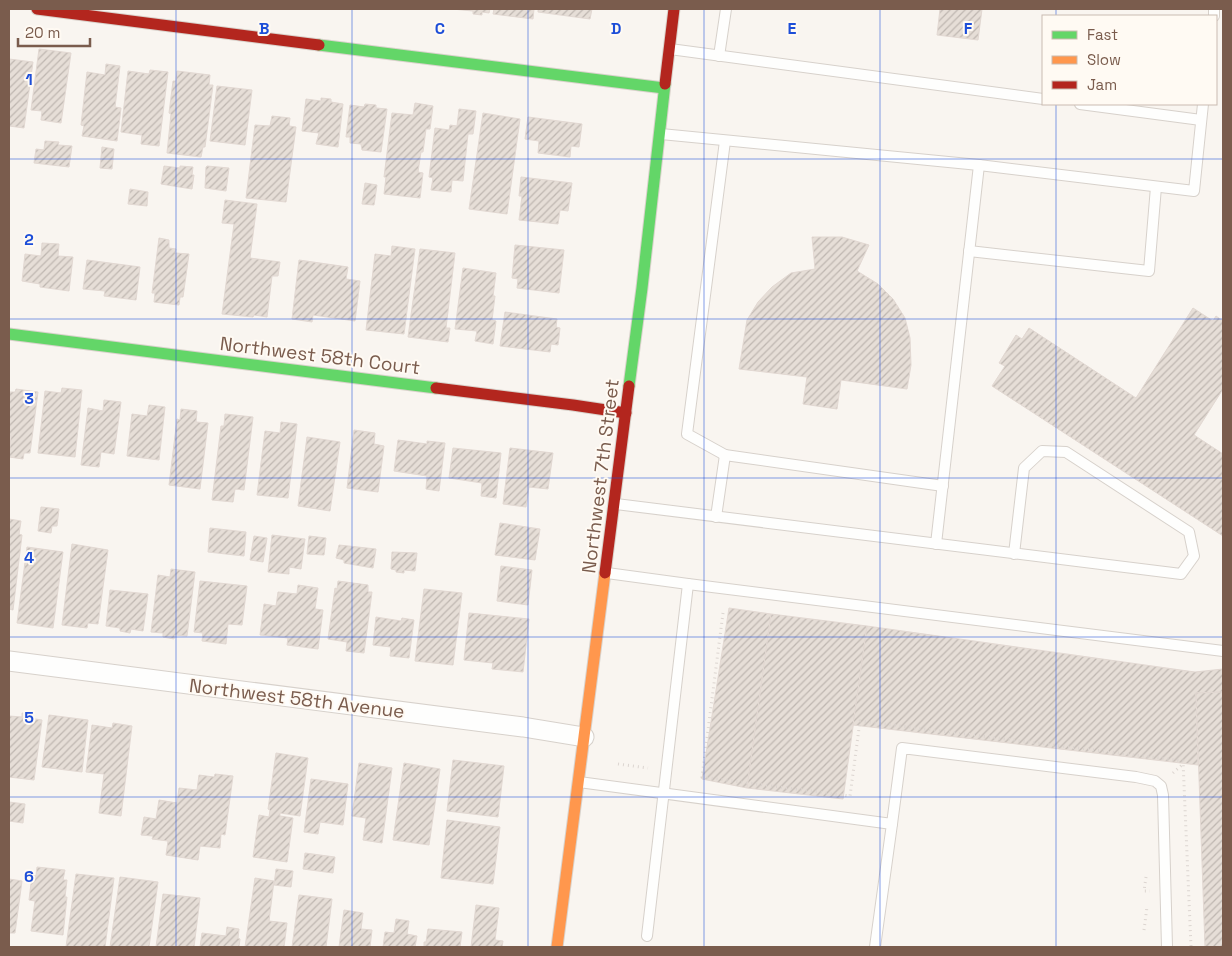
<svg xmlns="http://www.w3.org/2000/svg" width="1232" height="956" viewBox="0 0 1232 956" font-family="'Space Grotesk',sans-serif">
<defs>
<pattern id="building-hatch" width="6" height="6" patternUnits="userSpaceOnUse" patternTransform="scale(1.25)"><rect width="6" height="6" fill="#e6ded7"/><path d="M-1 1l2-2M0 6l6-6M5 7l2-2" fill="none" stroke="#bfb7b1"/></pattern>
</defs>
<rect width="100%" height="100%" fill="#f9f5f0"/>
<g fill="url(#building-hatch)" stroke="#e2d8d2">
<path d="M452,9H490L489,13L482,12V15L473,14V11Z"/>
<path d="M494,9H534L533,19L493,14Z"/>
<path d="M538,9H592L590,19L538,12Z"/>
<path d="M940,9H982L978,40L937,35Z"/>
<path d="M39,49L71,53L61,123L41,120L42,111L31,110Z"/>
<path d="M9,59L33,62L24,128L9,126Z"/>
<path d="M106,64L120,66L115,107L121,108L117,141L82,136L84,126L81,125L87,72L105,75Z"/>
<path d="M150,70L168,72L159,146L141,144L142,135L121,132L128,71L149,74Z"/>
<path d="M177,71L210,75L209,85H213L205,147H203L201,157L167,153L171,114L169,113L173,81H176Z"/>
<path d="M217,86L252,90L245,145L210,141Z"/>
<path d="M321,98L331,99V102L343,104L338,147L316,144L319,133L302,131L306,99L321,101Z"/>
<path d="M415,103L433,106L430,129H426L423,152H421L418,172L423,173L420,198L384,194L386,177H384L392,113L413,115Z"/>
<path d="M365,104L376,105V108L387,109L381,152L362,150L361,144L350,143V137H346L350,105L364,107Z"/>
<path d="M459,109L476,111L473,134H468L463,181L452,180L451,192L431,190L433,178L429,177L435,128L449,130L450,125L457,126Z"/>
<path d="M483,113L520,119L507,214L469,209Z"/>
<path d="M272,116L290,118L289,126L296,127L286,202L246,198L255,125L270,126Z"/>
<path d="M528,117L582,124L579,147L571,146L570,157L538,153L539,141L525,139Z"/>
<path d="M45,141L59,142L58,145L72,146L69,167L34,163L36,149L44,150Z"/>
<path d="M102,147L114,149L112,169L100,168Z"/>
<path d="M164,166L180,168V166L193,167L192,175H194L192,189L161,184Z"/>
<path d="M207,166L229,168L226,191L205,188L206,167Z"/>
<path d="M521,177L572,183L568,211L560,210L558,224L519,220L522,196H519Z"/>
<path d="M365,183L377,185L374,205L362,204Z"/>
<path d="M130,189L148,192L147,206L128,204Z"/>
<path d="M225,200L257,204L250,258L280,262L278,276H272L267,317L254,315L253,317L222,314L234,224L222,223Z"/>
<path d="M812,237H842L869,245L857,271L878,284L893,299L905,318L910,338L911,365L907,389L841,380L837,409L803,404L807,377L739,369L747,320L758,302L772,287L791,273L815,269Z"/>
<path d="M159,238L169,240V248L176,249L175,253L189,254L183,297H180L179,305L154,302L155,293H152Z"/>
<path d="M42,243L59,244L58,256L73,257L69,291L40,287V284L22,281L25,254L41,256Z"/>
<path d="M515,245L564,250L559,293L517,288L518,279L512,278Z"/>
<path d="M392,246L415,249L404,334L366,330L375,254L391,256Z"/>
<path d="M420,249L455,253L446,328H450L448,342L408,337Z"/>
<path d="M87,260L140,267L136,300L104,296L105,291L83,289Z"/>
<path d="M299,260L348,267L346,279L360,281L355,321L313,315L312,322L292,319Z"/>
<path d="M463,268L496,273L493,296H495L492,320L496,321L493,344L475,341L477,331L455,329Z"/>
<path d="M1193,308L1213,321L1216,316L1223,321V389L1194,435L1223,454V536L992,386L1005,366L999,363L1016,335L1022,339L1029,328L1136,398Z"/>
<path d="M505,312L557,319L556,327L560,328L558,345L551,344L550,352L500,346Z"/>
<path d="M62,388L82,390L75,457L38,453L45,391L61,393Z"/>
<path d="M16,389L38,392L30,453H24L23,459L9,457L11,436H9V392H15Z"/>
<path d="M104,400L121,402L114,454L101,452L99,467L81,465L88,408L103,411Z"/>
<path d="M149,405L165,407L159,460L127,456L132,414L147,416Z"/>
<path d="M181,409L197,411L196,422L208,423L200,489L169,485L177,419L180,420Z"/>
<path d="M225,414L253,417L244,490L235,489L233,502L212,500L221,426H224Z"/>
<path d="M281,422L297,424L288,498L257,495L265,431L280,433Z"/>
<path d="M354,430L375,433L374,444L384,446L378,492L347,488Z"/>
<path d="M307,437L340,442L330,511L298,506Z"/>
<path d="M398,440L427,444V441L445,443L439,491L426,489L427,476L394,471Z"/>
<path d="M453,448L501,453L496,498L481,496L482,483L449,478Z"/>
<path d="M510,448L553,453L548,489L529,487L526,507L503,504Z"/>
<path d="M41,507L59,509L57,526H52L51,533L38,531Z"/>
<path d="M9,519L21,521L19,534L22,535L13,610L9,609Z"/>
<path d="M500,523L540,529L535,560L495,555Z"/>
<path d="M210,528L246,532L244,556L208,552Z"/>
<path d="M272,535L305,539L301,569L289,567V574L268,572Z"/>
<path d="M254,536L267,538L263,562L250,560Z"/>
<path d="M309,536L326,538L324,555L307,554Z"/>
<path d="M72,544L108,550L98,624L88,623L87,628L62,625Z"/>
<path d="M339,545L376,549L373,568L344,563V560L336,558Z"/>
<path d="M27,547L63,552L53,628L17,623Z"/>
<path d="M392,552L417,553L415,571L404,570V573L396,572V570L391,569Z"/>
<path d="M501,566L532,570L528,605L497,601Z"/>
<path d="M171,569L195,572L187,636L175,635L174,639L163,637V633L151,632L158,575L170,577Z"/>
<path d="M200,581L247,586L242,625L228,624L226,644L202,641L203,633L194,632Z"/>
<path d="M338,581L368,585V592H372L364,653L346,651L347,642L328,639L335,588L337,589Z"/>
<path d="M298,585L318,588L315,609L323,610L318,649L287,645L288,638L260,635L264,604L276,606L278,592L297,594Z"/>
<path d="M424,589L462,593L453,665L415,661Z"/>
<path d="M110,590L148,594L143,631L131,629L130,633L120,631V628L106,626Z"/>
<path d="M729,608L771,614L747,788L702,779Z"/>
<path d="M469,613L529,619L523,672L492,669L493,663L464,660Z"/>
<path d="M771,614L867,626L843,799L747,788Z"/>
<path d="M376,617L401,621L402,618L414,620L409,658L390,656L391,647L373,645Z"/>
<path d="M867,626L1195,672L1223,669V692L1196,693L1198,765L853,725Z"/>
<path d="M1223,692V947H1205L1196,693Z"/>
<path d="M22,713L29,714V718L42,720L34,780L9,777V716L22,717Z"/>
<path d="M49,715L88,720L82,772L42,767Z"/>
<path d="M113,723L132,726L121,816L99,813L104,774L86,772L92,725L112,728Z"/>
<path d="M276,753L308,758L300,816L280,813V816L293,818L287,862L253,857L259,815L269,817L270,810L268,809Z"/>
<path d="M453,760L504,766L498,817L447,811Z"/>
<path d="M359,763L392,768L382,843L363,840L366,818L352,816Z"/>
<path d="M404,763L440,769L429,845L393,840Z"/>
<path d="M215,774L233,776L225,835L221,834L220,848L200,846L198,860L166,855L168,841L152,839L153,836L141,835L144,817L156,819L159,800L177,803L179,788L197,790L199,775L214,777Z"/>
<path d="M311,779L348,784L343,825L320,822L318,834L304,832Z"/>
<path d="M9,802L25,804L23,823L9,821Z"/>
<path d="M447,820L500,827L493,884L441,878Z"/>
<path d="M305,853L335,857L333,873L303,869Z"/>
<path d="M37,867L65,870L63,880H67L65,897H67L63,935L31,931L35,901L29,900L32,875L36,876Z"/>
<path d="M276,869L293,871L291,887L274,885Z"/>
<path d="M76,874L114,878L105,947H66Z"/>
<path d="M120,877L158,882L149,947H110Z"/>
<path d="M255,878L274,881L269,921L287,923L284,947H245Z"/>
<path d="M9,879L22,881L15,933H9Z"/>
<path d="M163,894L200,898L194,947H156Z"/>
<path d="M299,895L332,899L326,947H292Z"/>
<path d="M476,905L499,908L495,940L503,941L502,947H471Z"/>
<path d="M344,910L363,913L361,929L372,930L370,947H339Z"/>
<path d="M396,919L409,921L407,934L417,936L415,947H383L385,932L394,933Z"/>
<path d="M227,927L239,929L238,938L240,939L239,947H200L202,933L226,936Z"/>
<path d="M428,929L462,932L460,947H424V942H426Z"/>
</g>
<g fill="none" stroke-linecap="round" stroke-linejoin="round">
<defs>
<g id="lane">
<path d="M1214,16V9"/>
<path d="M670,49L1043,99"/>
<path d="M719,56L726,9"/>
<path d="M1080,104L1201,120"/>
<path d="M661,134L979,165L1194,191L1203,104"/>
<path d="M969,251L1149,271L1156,187"/>
<path d="M725,455L687,434L725,141"/>
<path d="M616,504L1181,574L1194,556L1189,532L1066,452L1042,451L1024,468L1014,554"/>
<path d="M716,517L725,455L943,486"/>
<path d="M936,544L979,165"/>
<path d="M607,573L688,584L1223,651"/>
<path d="M579,782L892,824L902,748L1136,777L1155,781L1161,786L1163,795L1167,947"/>
<path d="M647,936L688,584"/>
<path d="M875,947L892,824"/>
</g>
<path id="street" d="M9,661L523,727L584,737"/>
<g id="fast">
<path d="M319,45L664,88"/>
<path d="M9,334L436,388"/>
<path d="M629,386L642,288L665,84"/>
</g>
<path id="slow" d="M557,947L605,573"/>
<g id="jam">
<path d="M37,9L319,45"/>
<path d="M665,84L674,9"/>
<path d="M436,388L573,405L626,413"/>
<path d="M605,573L629,386"/>
</g>
</defs>
<use href="#lane" stroke="#d7d1cb" stroke-width="12"/>
<use href="#street" stroke="#d7d1cb" stroke-width="21"/>
<use href="#fast" stroke="#d9d2cb" stroke-width="13"/>
<use href="#slow" stroke="#d9d2cb" stroke-width="13"/>
<use href="#jam" stroke="#d9d2cb" stroke-width="13"/>
<g stroke="#dcd5d0" stroke-width="3" stroke-dasharray="1 4" stroke-linecap="butt">
<path d="M723,613L702,777L850,796L860,721L1183,761L1191,947"/>
<path d="M618,764L648,768"/>
<path d="M1173,773L1183,764"/>
<path d="M1146,877L1144,891H1150"/>
<path d="M1144,930L1147,907"/>
</g>
<use href="#lane" stroke="#fefefd" stroke-width="10"/>
<use href="#street" stroke="#fefefd" stroke-width="19"/>
<use href="#fast" stroke="#63d668" stroke-width="11"/>
<use href="#slow" stroke="#ff974d" stroke-width="11"/>
<use href="#jam" stroke="#b3261e" stroke-width="11"/>
</g>
<path fill="none" stroke="#1d4ed8" stroke-width="1" stroke-opacity="0.55" d="M176,9V947M352,9V947M528,9V947M704,9V947M880,9V947M1056,9V16M1056,104V947M9,159H1223M9,319H1223M9,478H1223M9,637H1223M9,797H1223"/>
<g text-anchor="middle" stroke-width="4" stroke-linejoin="round" paint-order="stroke">
<g font-size="19" fill="#7a5c4d" stroke="#fffaf3">
<text transform="translate(320 355) rotate(7)" y="7">Northwest 58th Court</text>
<text transform="translate(600 476) rotate(-83)" y="7">Northwest 7th Street</text>
<text transform="translate(297 698) rotate(7)" y="7">Northwest 58th Avenue</text>
</g>
</g>
<g font-size="16" text-anchor="middle" font-weight="bold" fill="#1d4ed8" stroke="#fffaf3" stroke-width="4" stroke-linejoin="round" paint-order="stroke">
<text x="264" y="34">B</text>
<text x="440" y="34">C</text>
<text x="616" y="34">D</text>
<text x="792" y="34">E</text>
<text x="968" y="34">F</text>
<text x="29" y="85">1</text>
<text x="29" y="245">2</text>
<text x="29" y="404">3</text>
<text x="29" y="563">4</text>
<text x="29" y="723">5</text>
<text x="29" y="882">6</text>
</g>
<rect width="1232" height="956" fill="none" stroke="#7a5c4d" stroke-width="20"/>
<rect x="1042" y="15" width="175" height="90" fill="#fffaf3" stroke="#cabbb1"/>
<rect x="1052" y="31" width="25" height="8" fill="#63d668" stroke="#cabbb1"/>
<text x="1087" y="40" font-size="15" fill="#7a5c4d">Fast</text>
<rect x="1052" y="56" width="25" height="8" fill="#ff974d" stroke="#cabbb1"/>
<text x="1087" y="65" font-size="15" fill="#7a5c4d">Slow</text>
<rect x="1052" y="81" width="25" height="8" fill="#b3261e" stroke="#cabbb1"/>
<text x="1087" y="90" font-size="15" fill="#7a5c4d">Jam</text>
<path d="M18 38v8h72v-8" fill="none" stroke="#7a5c4d" stroke-width="2.5"/>
<text x="25" y="38" font-size="15" fill="#7a5c4d" stroke="#fffaf3" stroke-width="4" paint-order="stroke">20 m</text>
</svg>
